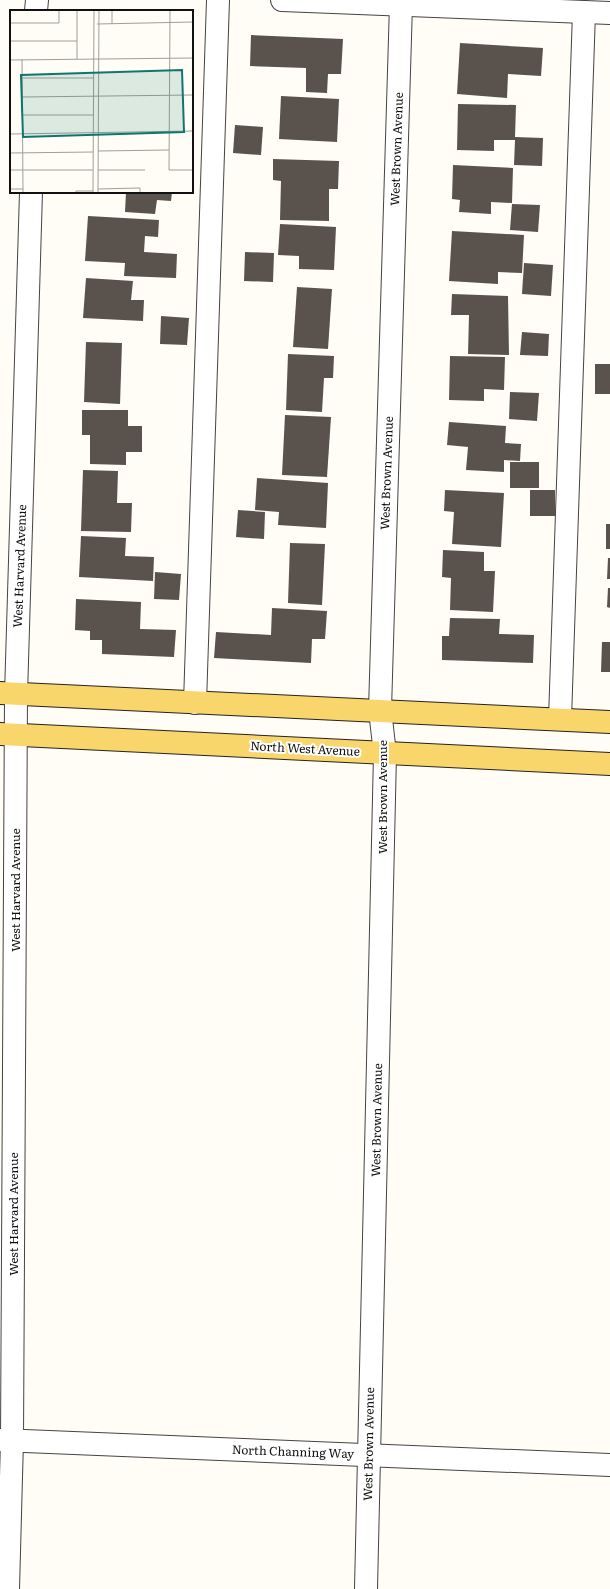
<svg xmlns="http://www.w3.org/2000/svg" width="610" height="1589" viewBox="0 0 610 1589" font-family="Literata,serif">
<rect width="100%" height="100%" fill="#fffdf5"/>
<g fill="#5a524d">
<path d="M251,35L343,39L341,74H328L327,93L306,92V68L250,66Z"/>
<path d="M460,43L543,48L541,76L508,74L507,98L457,94Z"/>
<path d="M281,96L339,99L337,142L279,139Z"/>
<path d="M458,104L516,105L515,137L543,138L542,166L514,165L515,140H494V151L457,150Z"/>
<path d="M235,125L263,127L261,155L233,153Z"/>
<path d="M273,159L339,161L338,189H329V221L280,220L281,181L273,180Z"/>
<path d="M453,165L513,168L512,203L491,202V214L459,212L460,200L452,199Z"/>
<path d="M126,192H172L171,201L157,200L155,214L125,212Z"/>
<path d="M512,204L540,205L538,232L510,230Z"/>
<path d="M88,216L159,220L158,237L145,236L144,252L177,254L176,278L124,276L125,263L85,261Z"/>
<path d="M280,224L336,227L334,270L299,269V256L278,255Z"/>
<path d="M452,231L524,235L522,273L498,272V284L449,281Z"/>
<path d="M245,252L274,253L273,282L244,281Z"/>
<path d="M524,263L553,265L551,296L522,294Z"/>
<path d="M86,278L133,281L131,300H144L143,321L83,318Z"/>
<path d="M297,287L332,289L328,349L293,347Z"/>
<path d="M452,294L508,296L509,355L468,354L469,315H451Z"/>
<path d="M161,316L189,318L187,345L160,344Z"/>
<path d="M522,332L549,334L548,356L520,355Z"/>
<path d="M86,342L122,343L120,404L84,402Z"/>
<path d="M288,354L334,356L333,378H324L322,412L286,410Z"/>
<path d="M450,356L505,357L504,390L484,389V401L449,400Z"/>
<rect x="595" y="364" width="15" height="30"/>
<path d="M510,392L539,393L537,421L509,419Z"/>
<path d="M82,410H128V426H142V452H126V465L90,464V435H82Z"/>
<path d="M285,415L331,417L327,477L282,475Z"/>
<path d="M449,422L506,426L505,443L521,444L520,461L504,460V472L466,470L468,447L447,445Z"/>
<rect x="510" y="462" width="29" height="26"/>
<path d="M83,470L118,471L117,503H132L131,532L81,531Z"/>
<path d="M257,478L328,483L326,528L278,525L279,512L255,510Z"/>
<path d="M445,490L504,493L501,547L452,544L454,512L444,511Z"/>
<rect x="530" y="490" width="25" height="26"/>
<path d="M238,510L265,512L264,539L236,537Z"/>
<rect x="606" y="524" width="4" height="25"/>
<path d="M81,536L126,538L125,556L154,557L153,581L79,577Z"/>
<path d="M290,543L325,544L322,605L288,603Z"/>
<path d="M443,550L484,552V571H495L493,612L450,610L451,578L442,577Z"/>
<path d="M608,558H610V579H607Z"/>
<path d="M155,572L181,574L179,600L154,599Z"/>
<path d="M608,588H610V608L607,607Z"/>
<path d="M76,599L141,602L140,629L176,630L174,657L102,654V640H90V631L75,630Z"/>
<path d="M272,608L327,611L325,639H312L311,663L214,658L216,632L271,635Z"/>
<path d="M450,618L500,619L499,634L534,635L533,663L442,660V636H449Z"/>
<path d="M602,642H610V672H601Z"/>
</g>
<g fill="none" stroke-linecap="round" stroke-linejoin="round">
<defs>
<g id="minor">
<path d="M282,0L610,13"/>
<path d="M36,11L37,0"/>
<path d="M195,703L218,0"/>
<path d="M560,719L584,12"/>
<path d="M0,1440L610,1465"/>
<path d="M8,1589L12,1440L16,695L31,192"/>
<path d="M366,1589L385,754L380,710L401,4"/>
</g>
<g id="major">
<path d="M0,693L610,722"/>
<path d="M0,734L610,764"/>
</g>
</defs>
<use href="#minor" stroke="#444" stroke-width="24"/>
<use href="#major" stroke="#222" stroke-width="24"/>
<use href="#minor" stroke="#fff" stroke-width="22"/>
<use href="#major" stroke="#f9d66b" stroke-width="22"/>
</g>
<g text-anchor="middle" stroke-width="4" stroke-linejoin="round" paint-order="stroke">
<g font-size="12" fill="#111" stroke="#fff">
<text transform="translate(397 149) rotate(-88)" y="4">West Brown Avenue</text>
<text transform="translate(387 473) rotate(-88)" y="4">West Brown Avenue</text>
<text transform="translate(20 566) rotate(-88)" y="4">West Harvard Avenue</text>
<text transform="translate(305 749) rotate(3)" y="4">North West Avenue</text>
<text transform="translate(383 797) rotate(-90)" y="4">West Brown Avenue</text>
<text transform="translate(16 890) rotate(-90)" y="4">West Harvard Avenue</text>
<text transform="translate(377 1120) rotate(-89)" y="4">West Brown Avenue</text>
<text transform="translate(14 1214) rotate(-90)" y="4">West Harvard Avenue</text>
<text transform="translate(369 1444) rotate(-89)" y="4">West Brown Avenue</text>
<text transform="translate(293 1452) rotate(2)" y="4">North Channing Way</text>
</g>
</g>
<g transform="translate(10 10)">
<rect width="183" height="183" fill="#fffdf5"/>
<path fill="none" stroke="#a09f9a" stroke-width="1" d="M67,0V49M160,0L159,160H183M0,13H49V0M87,14L183,12M102,14V0M0,31H67M12,49L13,183M0,50L183,48M12,68H84M12,87L183,85M12,105H83M0,124L183,121M88,141L159,140M0,143L83,142M0,160H83M88,160H135M0,179H13M88,179L130,178V183M66,183V181H83M83,183L84,0M88,183L89,0"/>
<path fill="#0f766e" fill-opacity="0.15" stroke="#0f766e" stroke-width="2" d="M172,60L174,122L13,127L11,65Z"/>
<rect width="183" height="183" fill="none" stroke="#111" stroke-width="2"/>
</g>
</svg>
